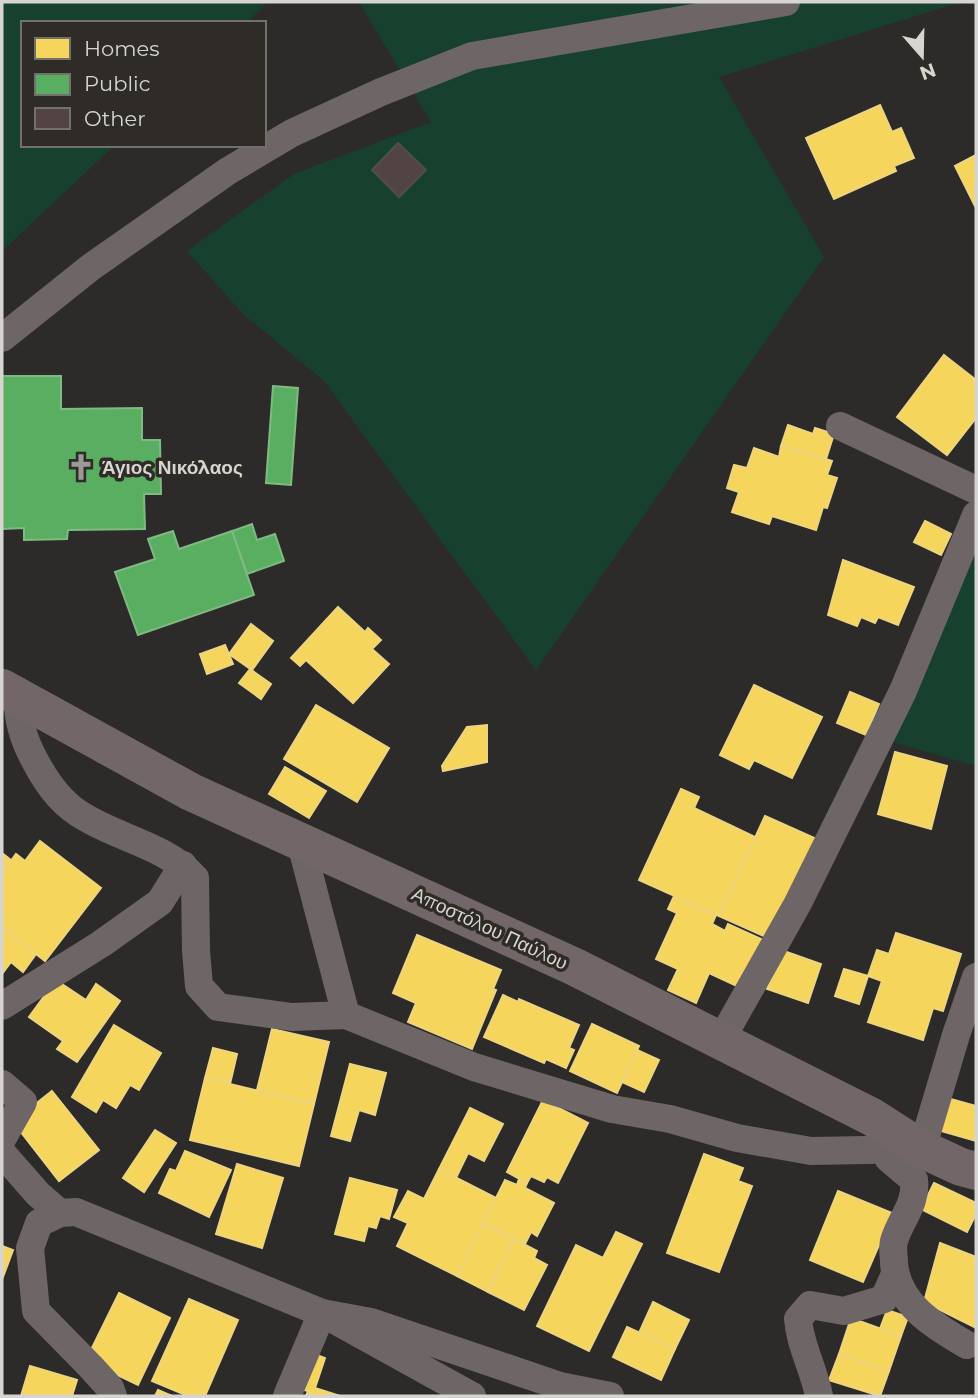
<svg xmlns="http://www.w3.org/2000/svg" width="978" height="1398" viewBox="0 0 978 1398" font-family="Montserrat,sans-serif">
<rect width="100%" height="100%" fill="#2d2b29"/>
<g fill="#17402f">
<path d="M2,2H268L246,23H23V145H115L2,251Z"/>
<path d="M359,2H961L719,77L824,257L536,670L324,381L243,314L187,251L294,174L431,122Z"/>
<path d="M976,488V766L878,738Z"/>
</g>
<g fill="#f6d55c" stroke="#edd57f" stroke-width="2">
<path d="M880,105L892,132L901,128L914,158L894,166L896,171L834,199L806,138Z"/>
<path d="M976,155V208L955,166Z"/>
<path d="M944,355L976,380V418L947,455L897,417Z"/>
<path d="M788,425L813,434L815,428L834,434L826,459L781,446Z"/>
<path d="M781,446L832,461L827,475L837,478L827,508L823,507L816,530L772,516L769,524L732,512L739,492L727,488L734,465L747,468L754,448L779,457Z"/>
<path d="M925,521L951,534L941,555L914,542Z"/>
<path d="M843,560L914,587L898,625L878,617L875,623L861,617L857,626L828,615Z"/>
<path d="M338,607L365,632L368,628L381,640L372,649L389,664L353,703L306,660L300,666L291,658Z"/>
<path d="M251,624L273,641L252,670L229,654Z"/>
<path d="M225,645L233,664L207,674L200,654Z"/>
<path d="M250,669L271,684L261,699L239,683Z"/>
<path d="M754,685L822,717L792,778L754,760L749,769L720,755Z"/>
<path d="M850,692L879,704L866,735L837,723Z"/>
<path d="M316,705L389,748L357,802L284,759Z"/>
<path d="M487,725V762L443,771L442,766L467,727Z"/>
<path d="M895,752L947,766L931,829L878,814Z"/>
<path d="M285,767L326,791L309,818L269,794Z"/>
<path d="M681,789L699,797L694,808L755,837L719,916L639,880Z"/>
<path d="M765,816L821,841L775,941L719,916Z"/>
<path d="M40,841L101,888L45,961L2,927V873L16,854L25,861Z"/>
<path d="M2,853L12,861L2,873Z"/>
<path d="M674,896L716,915L712,924L725,931L728,924L763,940L741,988L709,973L696,1003L668,990L678,969L656,959L677,913L668,909Z"/>
<path d="M2,927L36,954L23,972L11,962L2,974Z"/>
<path d="M896,933L961,954L943,1011L933,1008L923,1040L868,1022L882,981L868,976L877,950L889,954Z"/>
<path d="M417,935L501,970L493,989L496,990L472,1049L408,1022L416,1003L393,993Z"/>
<path d="M781,950L821,964L808,1003L767,989Z"/>
<path d="M844,969L868,976L859,1004L835,996Z"/>
<path d="M56,980L86,1000L96,984L120,1001L77,1062L57,1049L63,1041L29,1017Z"/>
<path d="M503,995L518,1002L519,999L579,1025L569,1048L574,1050L566,1068L546,1059L544,1063L484,1037Z"/>
<path d="M592,1024L639,1046L617,1093L570,1071Z"/>
<path d="M114,1025L161,1053L139,1090L130,1085L116,1108L103,1100L96,1112L72,1097Z"/>
<path d="M272,1029L329,1042L314,1104L257,1090Z"/>
<path d="M213,1048L237,1054L230,1084L205,1078Z"/>
<path d="M637,1050L659,1060L644,1092L622,1082Z"/>
<path d="M350,1064L386,1073L375,1115L359,1110L350,1141L331,1136Z"/>
<path d="M205,1078L314,1104L299,1166L190,1140Z"/>
<path d="M52,1091L99,1150L59,1181L13,1122Z"/>
<path d="M947,1098L976,1106V1141L938,1130Z"/>
<path d="M543,1100L588,1123L558,1183L547,1177L544,1182L531,1176L527,1183L507,1172Z"/>
<path d="M470,1108L503,1124L484,1161L468,1153L456,1178L439,1169Z"/>
<path d="M155,1130L176,1143L144,1192L123,1178Z"/>
<path d="M185,1151L231,1170L209,1217L159,1193L170,1169L176,1171Z"/>
<path d="M704,1154L743,1168L738,1181L752,1186L719,1272L667,1253Z"/>
<path d="M237,1164L283,1178L262,1248L216,1234Z"/>
<path d="M439,1169L496,1198L457,1276L397,1246L408,1223L394,1217L408,1191L424,1199Z"/>
<path d="M350,1178L397,1190L389,1219L380,1216L376,1228L368,1226L364,1241L335,1234Z"/>
<path d="M519,1179L527,1183L525,1188L554,1203L537,1236L531,1232L525,1244L483,1224L505,1180L517,1185Z"/>
<path d="M934,1183L976,1203V1214L967,1232L921,1209Z"/>
<path d="M838,1191L897,1215L884,1247L879,1245L863,1282L810,1260Z"/>
<path d="M483,1224L514,1239L488,1292L457,1276Z"/>
<path d="M616,1232L642,1244L589,1351L537,1326L576,1245L603,1258Z"/>
<path d="M514,1239L537,1251L534,1258L547,1265L524,1310L488,1292Z"/>
<path d="M940,1243L976,1257V1328L924,1302Z"/>
<path d="M2,1246L13,1250L3,1277L2,1276Z"/>
<path d="M119,1293L170,1318L138,1385L86,1360Z"/>
<path d="M189,1299L238,1320L205,1396H188L152,1381Z"/>
<path d="M653,1302L689,1320L675,1349L639,1333Z"/>
<path d="M887,1310L908,1317L901,1336L880,1329Z"/>
<path d="M851,1318L901,1336L889,1371L839,1354Z"/>
<path d="M627,1327L675,1349L661,1380L613,1357Z"/>
<path d="M309,1352L325,1358L315,1388L340,1396H306L308,1391L297,1388Z"/>
<path d="M839,1354L889,1371L880,1396L829,1380Z"/>
<path d="M30,1366L77,1380L72,1396H21Z"/>
<path d="M158,1390L172,1396H155Z"/>
</g>
<g fill="#5aae61" stroke="#80ba83" stroke-width="2">
<path d="M2,376H61V409L142,408V440H160L161,494H144L145,529L68,530L67,539L24,540V528L2,529Z"/>
<path d="M273,386L298,388L291,485L266,483Z"/>
<path d="M252,524L257,540L275,534L284,561L247,574L232,531Z"/>
<path d="M173,531L179,549L232,531L254,595L138,635L115,572L155,559L148,539Z"/>
</g>
<path fill="#514443" stroke="#514e4d" stroke-width="2" d="M398,143L426,170L399,197L372,170Z"/>
<g fill="none" stroke-linecap="round" stroke-linejoin="round">
<g stroke="#6e6566" stroke-width="28">
<path d="M2,338L91,267L228,171L292,133L381,92L472,56L786,2"/>
<path d="M840,426L976,490"/>
<path d="M18,697C17,719 24,740 34,759C45,780 58,800 78,813C115,838 164,844 195,878L196,951L199,986L218,1007L292,1017L346,1015"/>
<path d="M300,840L346,1015L474,1067L612,1109L670,1119L737,1138L811,1151L922,1149L956,1035L976,977"/>
<path d="M2,1006L101,944L160,902L183,865"/>
<path d="M721,1040L798,903L903,691L976,515"/>
<path d="M2,1084L23,1102L2,1139"/>
<path d="M881,1139L888,1158L914,1180C917,1204 900,1220 894,1241C892,1248 894,1256 894,1263C897,1304 934,1326 967,1345"/>
<path d="M2,1153L38,1194L60,1213"/>
<path d="M113,1396L110,1388L90,1366L36,1311L30,1248L39,1223L60,1213L76,1212L322,1313L472,1396"/>
<path d="M287,1396L322,1313L371,1322L560,1386L610,1396"/>
<path d="M819,1396C814,1369 800,1346 798,1319L810,1305L844,1311L884,1299L895,1274"/>
</g>
<path stroke="#726668" stroke-width="38" d="M2,688L191,792L575,967L872,1117L922,1149L961,1167L976,1171"/>
</g>
<defs>
<symbol id="church-bare" viewBox="-9 -9 18 18"><path d="M-1.2-6h2.4v3.5h3.3v2.4h-3.3V6h-2.4V-.1h-3.3v-2.4h3.3Z" fill="#9c9a96" stroke="#2f2c27" stroke-width="2.5" paint-order="stroke"/></symbol>
</defs>
<g fill-rule="evenodd">
<use href="#church-bare" x="62" y="448" width="38" height="38"/>
</g>
<g text-anchor="middle" stroke-width="7" stroke-linejoin="round" paint-order="stroke">
<g font-size="19" font-weight="bold" fill="#d7d5d1" stroke="#2f2c27" text-anchor="start">
<text x="102" y="474">Άγιος Νικόλαος</text>
</g>
<g font-size="19" fill="#d7d5d1" stroke="#2f2c27">
<text transform="translate(490 928) rotate(25)" y="7">Αποστόλου Παύλου</text>
</g>
</g>
<rect width="978" height="1398" fill="none" stroke="#d7d5d1" stroke-width="7"/>
<rect x="21" y="21" width="245" height="126" fill="#2f2c27" stroke="#72706b" stroke-width="2"/>
<rect x="35" y="38" width="35" height="21" fill="#f6d55c" stroke="#72706b" stroke-width="2"/>
<text x="84" y="56" font-size="21" fill="#d7d5d1">Homes</text>
<rect x="35" y="74" width="35" height="21" fill="#5aae61" stroke="#72706b" stroke-width="2"/>
<text x="84" y="91" font-size="21" fill="#d7d5d1">Public</text>
<rect x="35" y="108" width="35" height="21" fill="#514443" stroke="#72706b" stroke-width="2"/>
<text x="84" y="126" font-size="21" fill="#d7d5d1">Other</text>
<g transform="translate(922 56) rotate(160)" stroke="#2f2c27" stroke-width="5" paint-order="stroke">
<path d="M0-5L12 26L0 18L-12 26Z" fill="#d7d5d1"/>
<text y="-10" font-size="19" font-weight="bold" text-anchor="middle" fill="#d7d5d1">N</text>
</g>
</svg>
